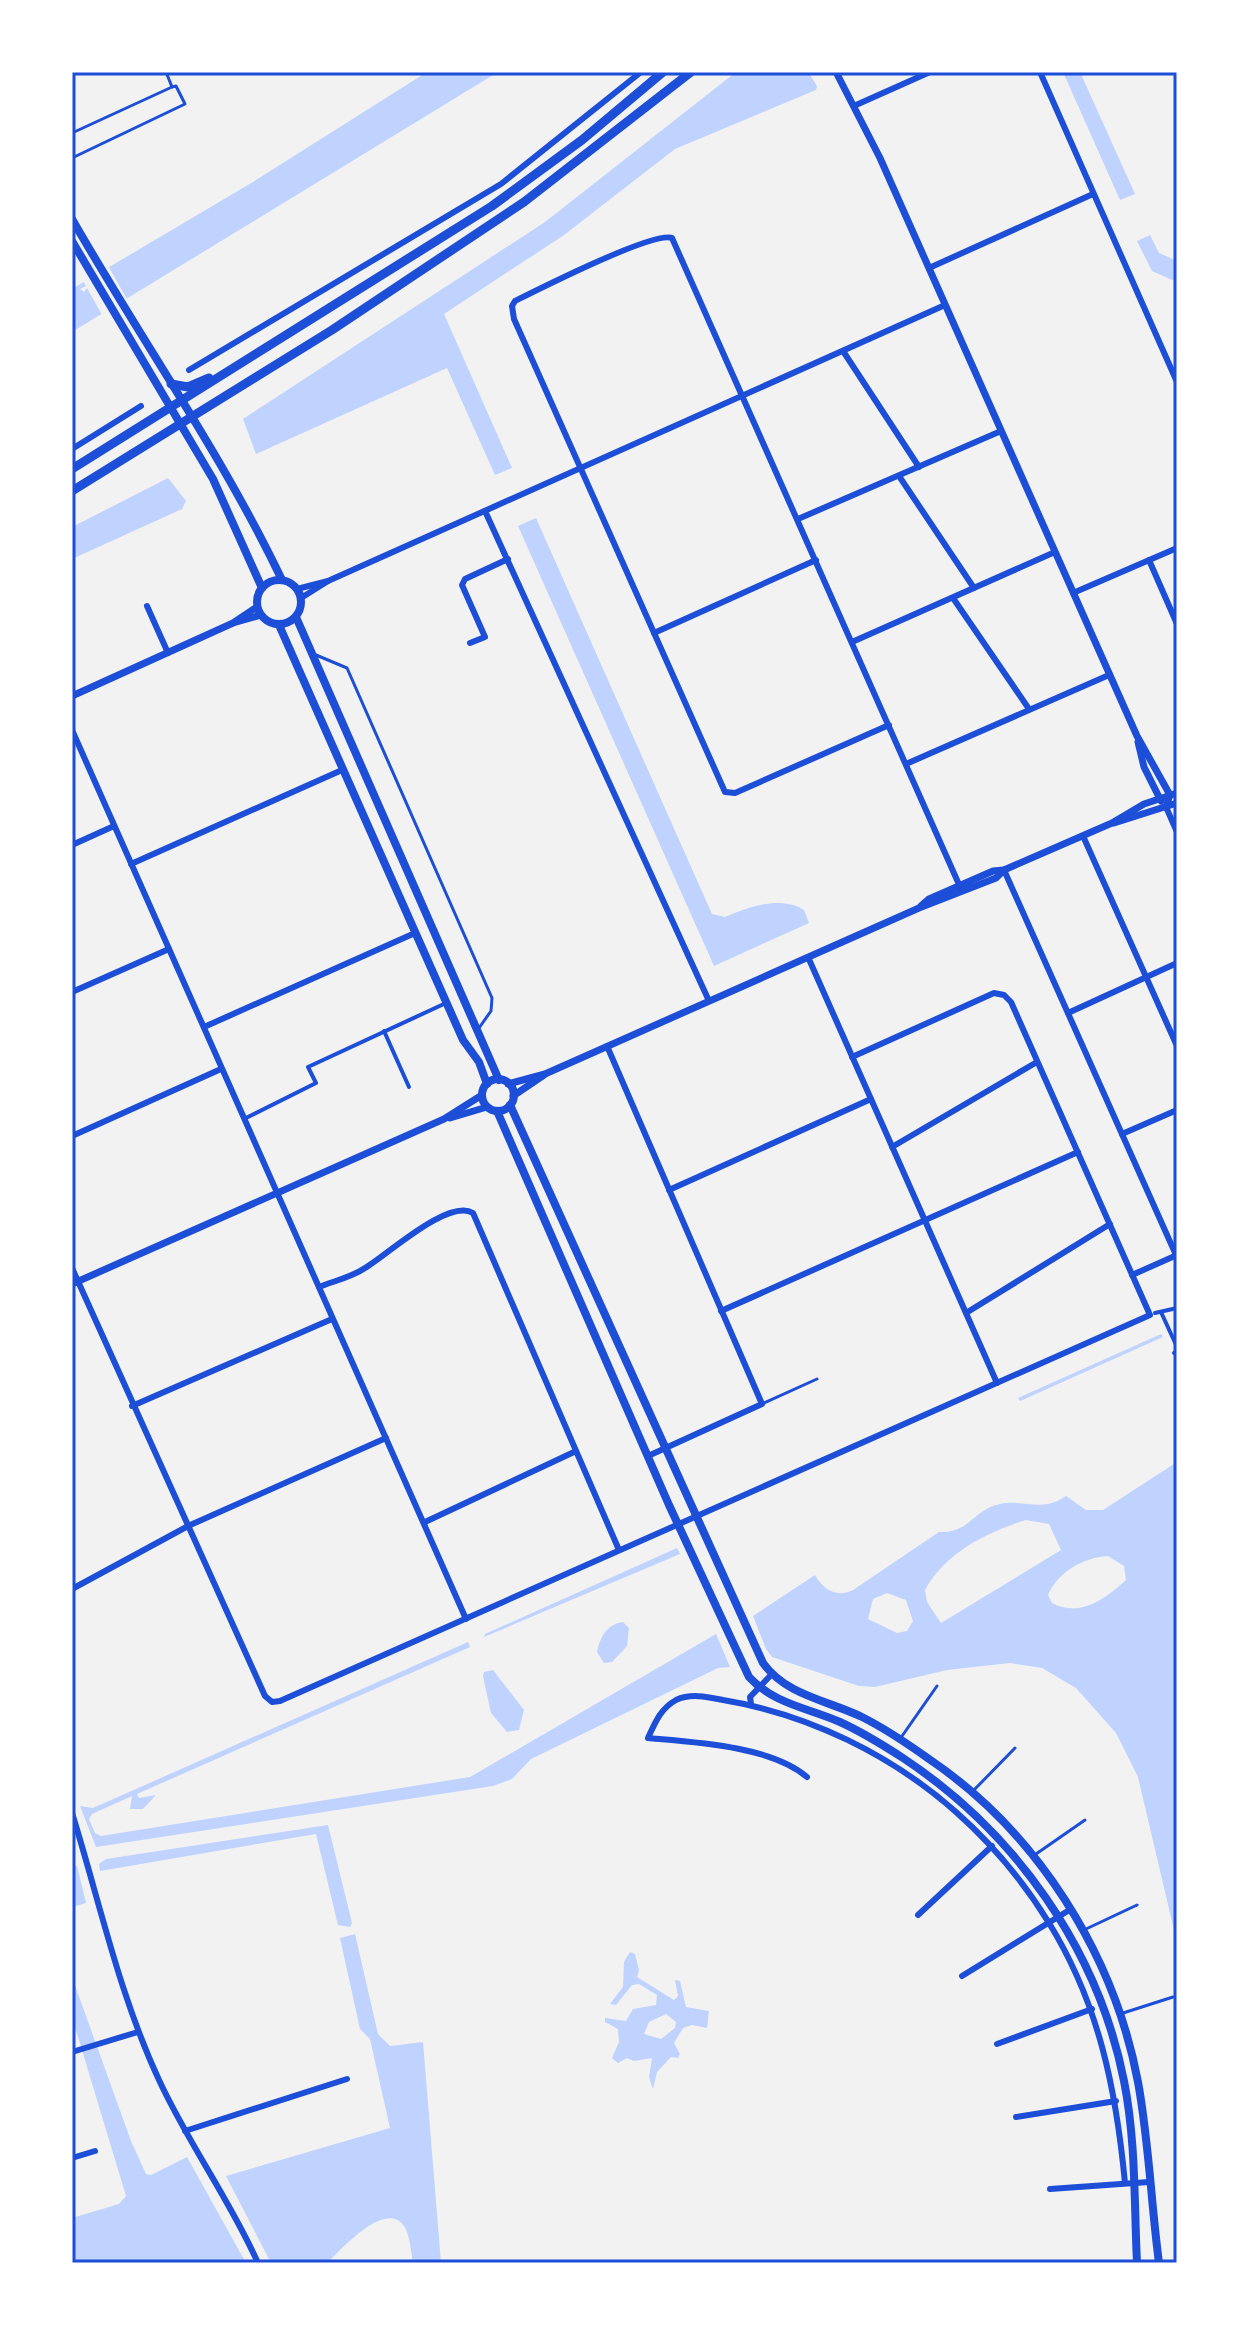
<svg xmlns="http://www.w3.org/2000/svg" width="1249" height="2335" viewBox="0 0 1249 2335" font-family="Barlow,sans-serif">
<rect width="100%" height="100%" fill="#f2f2f2"/>
<g fill="#bfd3fe" fill-rule="evenodd">
<path d="M427,72H498L72,332V289L253,182Z"/>
<path d="M736,72H808L817,86L816,90L675,149L564,235L444,314L512,468L495,475L447,368L256,454L243,419L545,222Z"/>
<path d="M1063,72H1080L1135,194L1120,200Z"/>
<path d="M1150,235L1159,253L1177,261V282L1152,271L1137,241Z"/>
<path d="M168,478L186,501L182,509L72,559V527Z"/>
<path d="M536,518L712,914L725,917C748,907 781,895 804,910L809,923L714,966L518,526Z"/>
<path d="M1161,1334L1163,1337L1020,1401L1018,1398Z"/>
<path d="M1177,1462V1943L1138,1777L1116,1733L1076,1688L1042,1668L1010,1663L947,1670L875,1687L859,1686L772,1657L766,1649L753,1616L815,1575C824,1590 836,1598 853,1590L939,1532C969,1534 975,1508 1000,1504C1025,1499 1042,1513 1066,1496L1086,1510H1103ZM1026,1520L1049,1524L1061,1550L941,1623L927,1602L925,1590C945,1553 987,1532 1026,1520ZM1108,1556L1124,1566L1126,1580C1105,1599 1080,1618 1052,1603L1048,1595C1058,1572 1082,1558 1108,1556ZM887,1593L906,1600L913,1621L907,1631L897,1633L868,1619L873,1599Z"/>
<path d="M677,1548L680,1554L484,1637L485,1634Z"/>
<path d="M623,1622L629,1628L627,1646L612,1662L604,1663L597,1652C600,1637 607,1624 623,1622Z"/>
<path d="M716,1634L730,1667L718,1668L531,1759L512,1779L493,1786L96,1847L80,1806L93,1808L468,1642L470,1647L137,1794L139,1798L156,1795L143,1809H130L132,1796L92,1814L89,1819L95,1833L101,1836L470,1777Z"/>
<path d="M493,1670L524,1710L519,1730L507,1732L491,1713L483,1676L484,1672Z"/>
<path d="M328,1825L352,1923L350,1927L338,1925L316,1834L100,1871L99,1864L106,1859Z"/>
<path d="M77,1866L86,1903L72,1907V1867Z"/>
<path d="M355,1934L378,2034L390,2046L423,2042L441,2263H413C411,2252 410,2235 404,2226C385,2199 341,2250 327,2263H271L226,2176L390,2128L370,2039L360,2029L340,1938Z"/>
<path d="M630,1952L635,1954L639,1970L637,1977L674,2000L678,1996L675,1980L680,1981L686,2007L709,2011L707,2028L692,2025L683,2028L674,2043L680,2054L678,2058L671,2057L657,2072L653,2089L649,2077L652,2058L634,2061L627,2058L618,2063L612,2058L619,2042L618,2029L605,2022V2018L626,2021L633,2009L656,2005L657,1995L639,1984L632,1985L616,2005L610,2004L623,1987L624,1962ZM666,2014L676,2022L675,2028L661,2039L644,2034L649,2022Z"/>
<path d="M72,1977L131,2141L146,2174L151,2175L187,2157L246,2263H72V2218L119,2204L126,2196L72,2017Z"/>
</g>
<path fill="#f2f2f2" d="M107,264L128,301L102,315L87,288L84,292L80,289L86,286L82,279Z"/>
<g fill="none" stroke-linecap="round" stroke-linejoin="round">
<g stroke="#1d4ed8" stroke-width="3">
<path d="M72,133L172,87L166,72"/>
<path d="M72,158L185,104L176,86L172,87"/>
<path d="M316,655L347,668L492,998L491,1011L479,1028"/>
<path d="M762,1404L817,1379"/>
<path d="M900,1739L937,1686"/>
<path d="M973,1791L1015,1748"/>
<path d="M1036,1854L1085,1820"/>
<path d="M1086,1929L1137,1905"/>
<path d="M1120,2014L1173,1997"/>
</g>
<g stroke="#1d4ed8" stroke-width="4">
<path d="M384,1031L409,1087"/>
<path d="M244,1119L316,1083L308,1067L446,1003"/>
<path d="M1161,1312L1177,1347"/>
<path d="M1155,1313L1177,1308"/>
<path d="M1174,1353L1177,1351"/>
</g>
<g stroke="#1d4ed8" stroke-width="6">
<path d="M1040,72L1177,382"/>
<path d="M856,105L930,72"/>
<path d="M929,268L1093,194"/>
<path d="M843,351L919,467"/>
<path d="M189,370L501,184L641,72"/>
<path d="M72,449L141,406"/>
<path d="M899,476L974,588"/>
<path d="M485,511L709,1001"/>
<path d="M798,519L1001,431"/>
<path d="M1149,560L1177,624"/>
<path d="M297,589L328,581"/>
<path d="M1073,593L1177,548"/>
<path d="M301,598L328,581L945,305"/>
<path d="M953,598L1029,709"/>
<path d="M147,606L168,653"/>
<path d="M654,633L816,560"/>
<path d="M852,642L1055,552"/>
<path d="M470,643L485,637L462,585L465,579L508,559"/>
<path d="M889,725L735,793L725,792L514,319L512,306L515,301C539,289 654,231 672,238L961,889"/>
<path d="M72,730L466,1619"/>
<path d="M906,764L1109,675"/>
<path d="M1166,807L1177,832"/>
<path d="M1083,836L1177,1046"/>
<path d="M72,845L114,826"/>
<path d="M131,864L342,770"/>
<path d="M1004,870L1176,1255"/>
<path d="M808,957L997,1383"/>
<path d="M72,992L169,949"/>
<path d="M1068,1013L1177,963"/>
<path d="M204,1027L415,933"/>
<path d="M607,1046L762,1404L648,1456"/>
<path d="M1122,1134L1177,1110"/>
<path d="M72,1136L221,1069"/>
<path d="M892,1147L1037,1062"/>
<path d="M669,1190L871,1099"/>
<path d="M72,1268L265,1696L272,1702L280,1701L1150,1315L1011,1002L1004,995L994,993L852,1057"/>
<path d="M1132,1275L1177,1255"/>
<path d="M319,1287C334,1281 352,1277 365,1268C386,1256 448,1198 473,1213L619,1550"/>
<path d="M721,1311L1078,1152"/>
<path d="M966,1313L1110,1224"/>
<path d="M132,1406L332,1319"/>
<path d="M425,1522L574,1452"/>
<path d="M72,1589L188,1526L386,1438"/>
<path d="M751,1704L750,1697L771,1675"/>
<path d="M807,1777C771,1746 694,1742 648,1738C655,1723 660,1709 676,1700C691,1693 708,1697 723,1700C808,1714 892,1755 956,1812C992,1844 1024,1882 1049,1923C1099,2004 1116,2089 1125,2183"/>
<path d="M72,1813C100,1903 119,1994 159,2080C188,2143 230,2200 258,2263"/>
<path d="M918,1915L992,1846"/>
<path d="M962,1976L1071,1909"/>
<path d="M997,2044L1092,2009"/>
<path d="M72,2052L138,2032"/>
<path d="M1016,2117L1116,2101"/>
<path d="M185,2131L347,2079"/>
<path d="M72,2158L95,2151"/>
<path d="M1050,2189L1149,2182"/>
</g>
<g stroke="#1d4ed8" stroke-width="7">
<path d="M836,72L880,158L1137,736L1170,795L1166,807"/>
<path d="M233,623L261,615"/>
<path d="M72,696L233,623L257,607"/>
<path d="M1138,742L1144,767L1161,801"/>
<path d="M1114,823L1177,803"/>
<path d="M921,906L929,899L993,871L1004,870"/>
<path d="M508,1084L545,1074L919,908L996,878L1004,870L1112,823L1144,804L1177,793"/>
<path d="M513,1096L544,1075"/>
<path d="M450,1118L487,1107"/>
<path d="M72,1284L444,1119L482,1095"/>
</g>
<g stroke="#1d4ed8" stroke-width="8">
<path d="M72,219C141,340 222,454 282,580"/>
<path d="M72,241L213,479L262,588"/>
<circle cx="279" cy="602" r="22"/>
<path d="M296,617L499,1080"/>
<path d="M279,625L463,1040L479,1062L487,1084"/>
<circle cx="498" cy="1095" r="16"/>
<path d="M510,1105L763,1663C787,1696 827,1700 862,1717C886,1729 908,1744 929,1759C1037,1832 1114,1954 1138,2082C1149,2142 1151,2203 1159,2263"/>
<path d="M497,1111L669,1505L749,1677C774,1704 808,1708 840,1722C862,1732 883,1745 903,1758C1015,1832 1098,1949 1124,2081C1136,2141 1134,2202 1137,2263"/>
</g>
<g stroke="#1d4ed8" stroke-width="9">
<path d="M171,384L188,387L209,378"/>
<path d="M72,469L492,206L582,140L663,72"/>
<path d="M72,491L332,330L524,202L691,72"/>
</g>
</g>
<rect width="1249" height="2335" fill="none" stroke="#ffffff" stroke-width="148"/>
<rect x="74" y="74" width="1101" height="2187" fill="none" stroke="#1d4ed8" stroke-width="3"/>
</svg>
